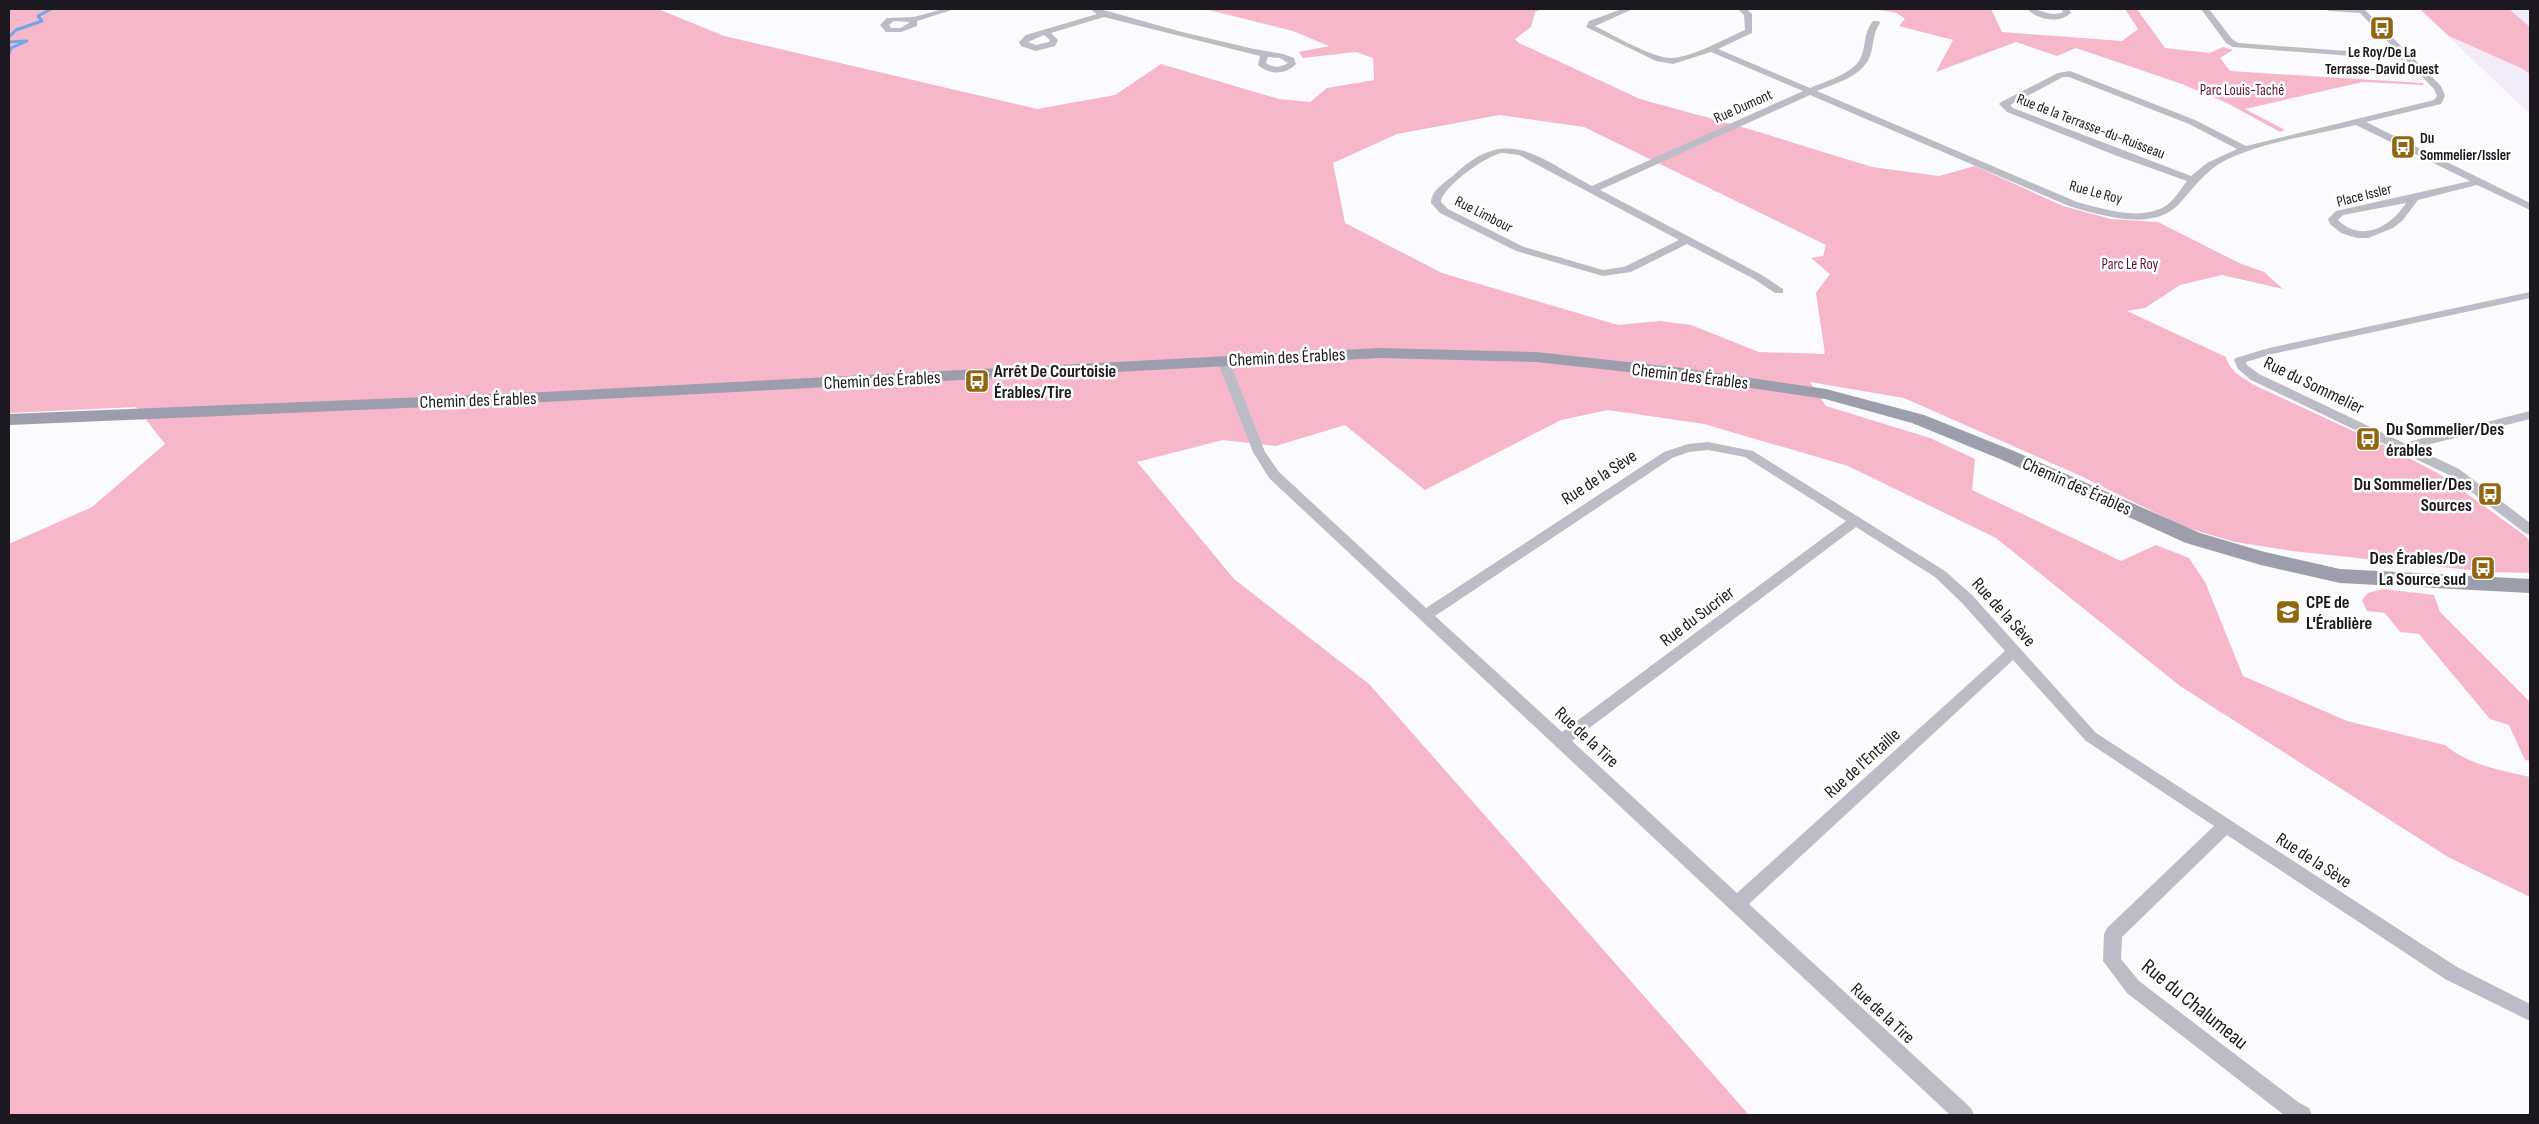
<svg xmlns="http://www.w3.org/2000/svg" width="2539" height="1124" viewBox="0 0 2539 1124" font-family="'Sofia Sans Condensed',sans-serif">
<rect width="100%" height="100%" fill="#fbfafe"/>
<path fill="#f1ecf7" d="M2419,9H2530V114L2473,60Z"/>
<g fill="#f7b7cb" fill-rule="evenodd">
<path d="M9,9H658L724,36L1037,109L1115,95L1161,64L1279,99L1310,102L1327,88L1374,80L1373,58L1356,52L1303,58L1299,52L1329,46L1293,31L1205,9H1541L1535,12L1531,27L1515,39L1519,43L1640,99L1749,129L1872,167L1939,176L1975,166L2063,206L2111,219L2158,222L2239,263L2264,272L2283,289L2222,275L2180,285L2145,308L2127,311L2226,357C2230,372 2242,377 2254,385L2394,450L2441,475L2524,535L2530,541V573L2489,572L2292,551L2235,542L2184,527L2081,476L1904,398L1810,382L1826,406L1930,438L1975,459L1972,490L2121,561L2156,545L2189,558L2205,582L2243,676L2347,721L2445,745C2469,765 2500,770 2530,777V897L2448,857L2180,686L1996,538L1848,466L1704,424L1608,410L1561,420L1425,490L1345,425L1276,446L1223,440L1137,462L1234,579L1369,684L1749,1115H9V544L92,507L165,444L136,407L9,413ZM1499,115L1584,127L1826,245L1823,256L1811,258L1830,274L1816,293L1825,354L1759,352L1691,325L1660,321L1618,325L1442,273L1345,223L1333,163L1397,134Z"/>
<path d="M1873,9H1991L2002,32L2122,41L2138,29L2125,9H2137L2165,48L2210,53L2223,47L2233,50L2220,58L2230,71L2422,83L2424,85L2363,82L2245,109L2285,130L2280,132L2229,104L2182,84L2076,48L2057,56L2016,42L1936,72L1953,40L1899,26L1905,19L1897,13Z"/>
<path d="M2420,9H2509L2530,27V74L2523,69L2449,36Z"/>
<path d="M2383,589L2434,595L2440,612L2530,702V761L2525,760L2509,725L2490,719L2419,634L2400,632L2385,613L2367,611L2362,600L2368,593Z"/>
</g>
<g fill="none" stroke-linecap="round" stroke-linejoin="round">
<g stroke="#6fa7e9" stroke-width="3">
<path d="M9,37L16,30L42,21L38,16L51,9"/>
<path d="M9,42L27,41L11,48L9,53"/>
</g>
<g fill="#bbbcc6" fill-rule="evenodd">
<path d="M943,9H955L917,21V26L901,32H886L880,25L887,18L914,17ZM894,21L909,22V23L900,28H891L889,25Z"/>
<path d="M1090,9H1100L1182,32L1254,49L1283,54L1294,58L1296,64C1286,75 1269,75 1258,65L1260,56L1104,17L1051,33L1058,40L1055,46L1036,51L1021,46L1019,42L1026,35L1097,14ZM1044,35L1050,40L1049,42L1036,45L1028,42ZM1268,57L1280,58L1288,63C1280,68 1273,68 1266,63Z"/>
<path d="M1622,9H1633L1595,26C1611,34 1656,60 1673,58C1695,56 1724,39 1745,30L1744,15L1738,9H1747L1752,14V33L1718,49L1810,88C1828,80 1859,73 1863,51C1866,39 1865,31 1873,21H1879L1880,23C1873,33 1874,42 1871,53C1865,76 1836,83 1817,91L2077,202C2104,209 2141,222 2167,205C2175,199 2181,189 2187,181L2117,156L2007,112L1999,104L2001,102L2058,73L2070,71L2195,120L2246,146L2434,100L2437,96L2434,89L2406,60L2233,47L2226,43L2201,9H2209L2232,39L2238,43L2401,55L2360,13L2329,11L2325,9H2364L2441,86L2445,96L2441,104L2366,122L2530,203V210L2477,185L2418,200L2403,220L2393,228L2368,238H2357L2341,233L2330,224L2328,219L2336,211L2470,181L2356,125C2315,135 2266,141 2228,159C2205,170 2195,187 2178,205C2151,232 2101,215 2069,206L1810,95L1600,190L1762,275L1783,289V293H1775L1754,279L1687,244L1631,272L1603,276L1516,251L1440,213L1431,203C1431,190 1446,182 1455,174C1508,124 1538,158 1592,186L1803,91L1711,52L1673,64L1656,61L1586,27L1589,21ZM2063,77H2069L2189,124L2237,149L2207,163L2191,176L2013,108L2010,105ZM1502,153L1519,155L1679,240L1624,267L1603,270L1524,247L1448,209L1441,202C1442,187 1487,155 1502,153ZM2406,203C2391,227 2361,243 2338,220L2343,215Z"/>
<path d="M2027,9C2040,8 2049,18 2063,12L2061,9H2069L2071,13C2059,24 2038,20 2027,9Z"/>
<path d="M2530,292V298L2272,354L2246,362L2247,365L2259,374L2404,443L2530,411V419L2415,448L2459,469L2530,523V535L2525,533L2449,475L2251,380L2238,369L2234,360L2236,358L2269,348Z"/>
<path d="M1223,357L1229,360L1265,452L1279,472L1426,608L1664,452L1688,444L1708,442L1753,451L1945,571L1972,595L2096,733L2457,967L2530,1004V1021L2445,979L2227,835L2122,937L2121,959L2139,981L2298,1102L2309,1108L2312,1115H2284L2127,993L2103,961L2104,934L2107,928L2214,826L2086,741L2013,660L1749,904L1971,1108L1974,1115H1950L1269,478L1253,452L1217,360ZM1708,450L1745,457L1846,521L1562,732L1435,616L1672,458L1689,452ZM1856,527L1935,577L1962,603L2005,651L1737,893L1572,741Z"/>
</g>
<path fill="#9c9eac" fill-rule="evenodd" d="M1380,348L1536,352L1683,368L1826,389L1924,415L2014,451L2200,533L2261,551L2340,569L2530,579V593L2340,583L2261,565L2186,543L2000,459L1912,423L1825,399L1683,378L1536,362L1380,358L544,402L9,425V414L544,392Z"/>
</g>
<defs>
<symbol id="bus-square" viewBox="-11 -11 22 22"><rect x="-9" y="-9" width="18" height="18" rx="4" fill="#926610" stroke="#fff"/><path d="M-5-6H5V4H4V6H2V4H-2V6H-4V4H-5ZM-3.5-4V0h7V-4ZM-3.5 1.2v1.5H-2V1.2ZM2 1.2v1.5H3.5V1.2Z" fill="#fff"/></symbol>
<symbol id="school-square" viewBox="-11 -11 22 22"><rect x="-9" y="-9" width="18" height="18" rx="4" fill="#926610" stroke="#fff"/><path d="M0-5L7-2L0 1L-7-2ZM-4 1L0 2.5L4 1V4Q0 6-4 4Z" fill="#fff"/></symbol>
</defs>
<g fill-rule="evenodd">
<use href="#bus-square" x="2368" y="14" width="28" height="28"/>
<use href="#bus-square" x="2389" y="133" width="28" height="28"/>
<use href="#bus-square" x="963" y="367" width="28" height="28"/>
<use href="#bus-square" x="2354" y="425" width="28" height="28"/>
<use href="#bus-square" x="2476" y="480" width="28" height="28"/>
<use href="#bus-square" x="2469" y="554" width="28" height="28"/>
<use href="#school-square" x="2274" y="598" width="28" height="28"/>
</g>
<g text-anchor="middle" stroke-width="5" stroke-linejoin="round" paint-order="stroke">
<g font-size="15" font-weight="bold" fill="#1c181f" stroke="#fff">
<text x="2382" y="57">Le Roy/De La<tspan x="2382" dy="17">Terrasse-David Ouest</tspan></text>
<text x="2420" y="143" text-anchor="start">Du<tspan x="2420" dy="17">Sommelier/Issler</tspan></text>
</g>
<g font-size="15" fill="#611336" stroke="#fff">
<text x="2242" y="95">Parc Louis-Taché</text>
<text x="2130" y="269">Parc Le Roy</text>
</g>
<g font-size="15" fill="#1c181f" stroke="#fff">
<text transform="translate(1743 106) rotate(-24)" y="5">Rue Dumont</text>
<text transform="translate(2091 126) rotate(21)" y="5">Rue de la Terrasse-du-Ruisseau</text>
<text transform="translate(2096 192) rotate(15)" y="5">Rue Le Roy</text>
<text transform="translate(2364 195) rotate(-14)" y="5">Place Issler</text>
<text transform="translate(1484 214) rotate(27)" y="5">Rue Limbour</text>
</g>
<g font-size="18" fill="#1c181f" stroke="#fff">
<text transform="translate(1287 357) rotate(-3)" y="6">Chemin des Érables</text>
<text transform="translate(1690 376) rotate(7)" y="6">Chemin des Érables</text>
<text transform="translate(882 380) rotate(-3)" y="6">Chemin des Érables</text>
<text transform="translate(2314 385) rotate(26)" y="6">Rue du Sommelier</text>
<text transform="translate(478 400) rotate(-2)" y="6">Chemin des Érables</text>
<text transform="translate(1599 477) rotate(-33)" y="6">Rue de la Sève</text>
<text transform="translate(2077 486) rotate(24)" y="6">Chemin des Érables</text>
<text transform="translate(2004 612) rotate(48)" y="6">Rue de la Sève</text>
<text transform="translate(1697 616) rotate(-37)" y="6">Rue du Sucrier</text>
<text transform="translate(1587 737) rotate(43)" y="6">Rue de la Tire</text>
<text transform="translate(1862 763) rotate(-42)" y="6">Rue de l'Entaille</text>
<text transform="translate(2314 860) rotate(33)" y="6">Rue de la Sève</text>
<text transform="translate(1883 1013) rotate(43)" y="6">Rue de la Tire</text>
</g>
<g font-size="18" font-weight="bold" fill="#1c181f" stroke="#fff" text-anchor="start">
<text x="994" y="377">Arrêt De Courtoisie<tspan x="994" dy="21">Érables/Tire</tspan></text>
<text x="2386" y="435">Du Sommelier/Des<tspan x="2386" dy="21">érables</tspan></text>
<text x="2472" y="490" text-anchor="end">Du Sommelier/Des<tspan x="2472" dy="21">Sources</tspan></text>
<text x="2466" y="564" text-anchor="end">Des Érables/De<tspan x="2466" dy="21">La Source sud</tspan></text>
<text x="2306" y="608">CPE de<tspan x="2306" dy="21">L'Érablière</tspan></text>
</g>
<g font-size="21" fill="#1c181f" stroke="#fff">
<text transform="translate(2195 1004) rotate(39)" y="7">Rue du Chalumeau</text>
</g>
</g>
<rect width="2539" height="1124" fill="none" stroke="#1c181f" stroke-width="20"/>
</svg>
